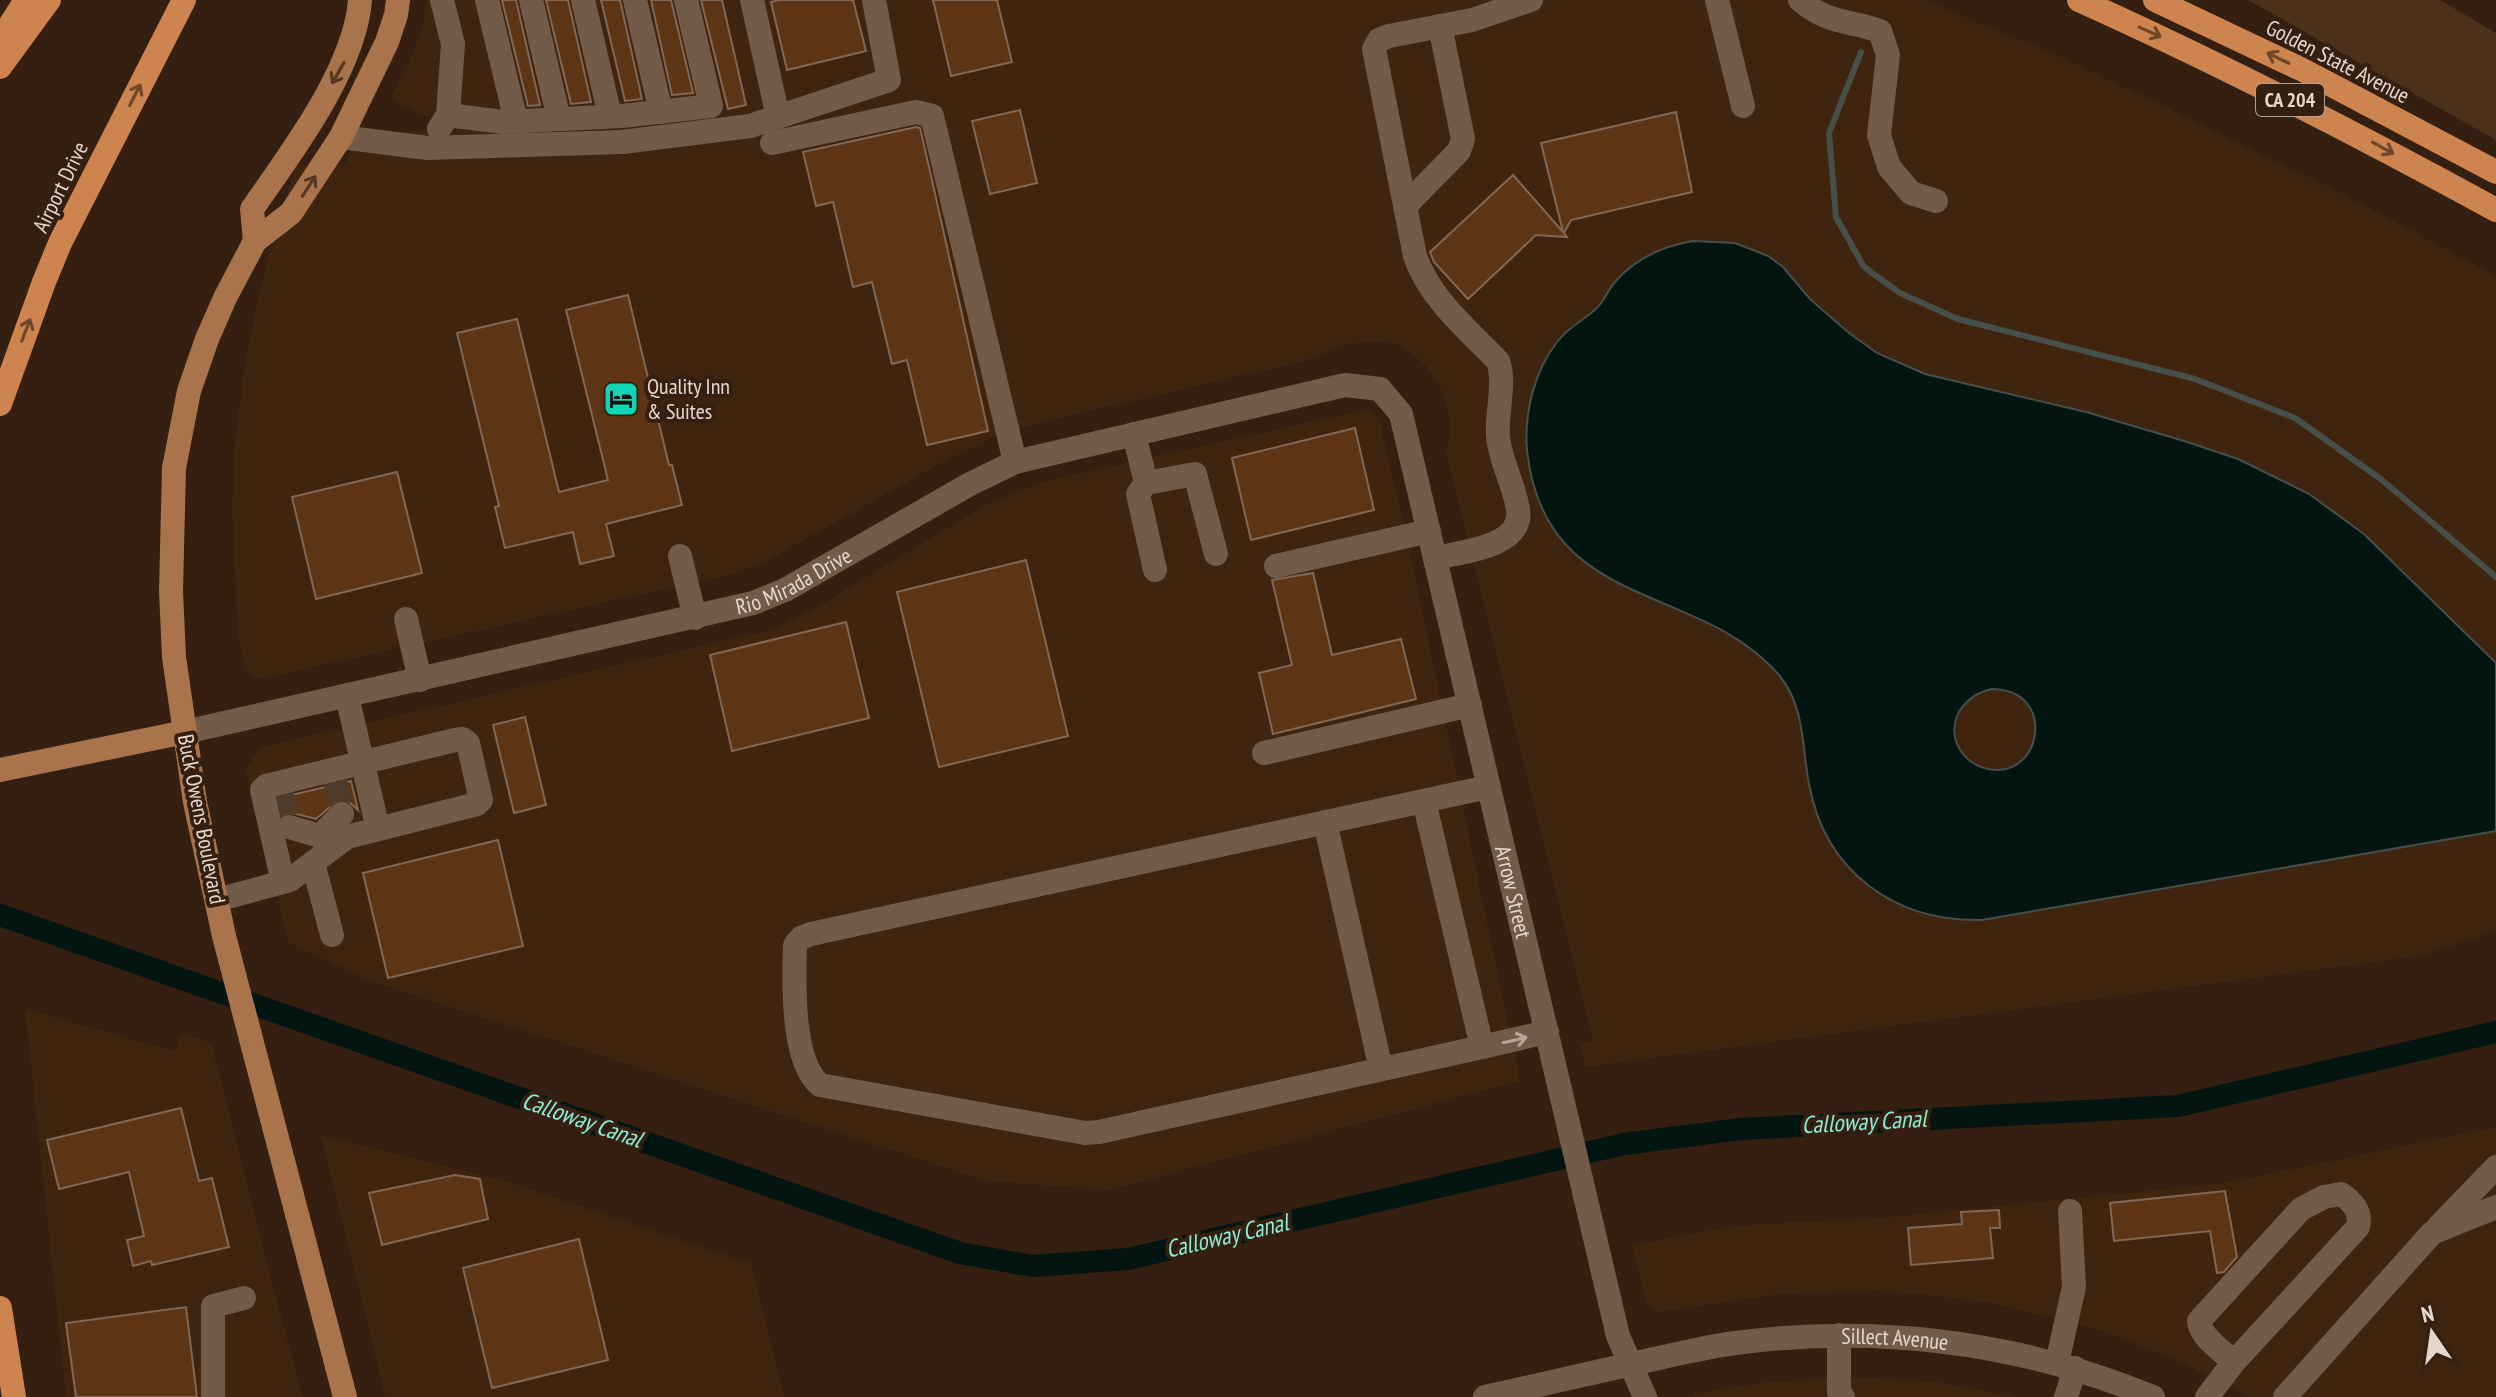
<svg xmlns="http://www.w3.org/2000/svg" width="2496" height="1397" viewBox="0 0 2496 1397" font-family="'PT Sans Narrow',sans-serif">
<rect width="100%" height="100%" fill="#341f10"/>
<g fill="#3f2410">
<path d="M427,0H1924L2064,58L2338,191L2496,276V931L2420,956L1585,1067L1580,1043L1593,1040L1446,452L1450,430L1448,407L1440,387L1428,368L1412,353L1390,341L1346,344L1305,361L1042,422L1000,435L947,460L768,560L734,574L265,678L254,677L245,670L238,634L232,511L235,440L244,370L257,301L274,232L297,165L346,163L354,134L452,129L390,98L408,66L421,31Z"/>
<path d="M1359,411H1370L1379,418L1404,523L1520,1081L1109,1190L986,1181L371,981L288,943L245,769L261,747L771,630L819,606L989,503L1042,482Z"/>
<path d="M25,1009L174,1051L182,1033L211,1043L302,1397H66Z"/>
<path d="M2496,1127V1397H2250L2181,1362L2102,1331L1992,1303L1937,1296L1880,1291L1781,1294L1659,1312L1651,1308L1645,1300L1632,1246L1698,1232L1756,1224L1869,1219L2224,1183Z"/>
<path d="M321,1136L499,1179L752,1264L784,1397H385Z"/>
<path d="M1848,1377L1936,1382L2017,1397H1693L1695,1394L1710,1391L1760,1383Z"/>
</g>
<path fill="#4d301a" d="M2248,0H2440L2496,33V140Z"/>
<path fill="#021511" stroke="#464f4a" stroke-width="2" fill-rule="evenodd" d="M1693,241L1735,243L1768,256L1783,267L1810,299L1849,333L1877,353L1925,374L2086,412L2184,441L2238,459L2309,494L2364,534L2496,663V831L1982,920C1895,922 1825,872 1809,784C1802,747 1805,706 1779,675C1699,581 1544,613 1527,450C1524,413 1534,372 1557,342C1571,324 1584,321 1598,307C1604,301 1608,290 1615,282C1635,259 1663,246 1693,241ZM1992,689C2059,689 2042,785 1984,768C1974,765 1966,759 1960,750C1944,723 1964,694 1992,689Z"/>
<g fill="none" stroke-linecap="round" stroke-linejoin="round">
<path stroke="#464f4a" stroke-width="6" d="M1861,52L1829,133L1836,217L1864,267L1900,293L1958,319L2195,379L2295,418L2382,480L2496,577"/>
<path stroke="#021511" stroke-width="22" d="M0,915L960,1253L1033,1266L1128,1259L1624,1144L1741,1129L2178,1106L2496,1032"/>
</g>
<g fill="#5d3515" stroke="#806756" stroke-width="2">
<path d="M502,0H516L540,105L528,106Z"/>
<path d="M546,0H568L591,102L571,104Z"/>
<path d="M601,0H620L642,99L625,101Z"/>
<path d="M651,0H671L693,93L672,95Z"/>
<path d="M701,0H722L746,105L728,109Z"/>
<path d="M780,0H853L866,51L787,70L771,2Z"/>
<path d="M933,0H997L1012,62L951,76Z"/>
<path d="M1020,110L1037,183L990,194L972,121Z"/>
<path d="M1676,112L1692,192L1571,220L1564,233L1567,237L1536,235L1468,299L1434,262L1430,252L1513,175L1563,232L1541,143Z"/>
<path d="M916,127L920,128L932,180L988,431L927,445L907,360L892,364L872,282L853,287L833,202L816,206L803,152Z"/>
<path d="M628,295L669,465H672L682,505L606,524L614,556L580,564L573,532L505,548L495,507L499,506L457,333L517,319L559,492L608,480L566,310Z"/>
<path d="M1355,428L1374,510L1251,540L1232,458Z"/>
<path d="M397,472L422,573L316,599L292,497Z"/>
<path d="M1026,560L1068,736L939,767L897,592Z"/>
<path d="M1313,573L1332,655L1401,639L1416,699L1273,734L1259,673L1292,665L1272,580Z"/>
<path d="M846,622L869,718L732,751L710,655Z"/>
<path d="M525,717L546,805L514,813L493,725Z"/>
<path d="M351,781L358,810L347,800L339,799L316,819L293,813L283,814L279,798Z"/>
<path d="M498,840L523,946L388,978L363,873Z"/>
<path d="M181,1108L199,1181L212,1178L229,1247L152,1265L151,1261L133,1266L127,1240L144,1236L129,1172L59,1189L47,1140Z"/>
<path d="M455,1175L480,1179L488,1219L382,1245L369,1193Z"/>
<path d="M2225,1191L2237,1257L2224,1272L2217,1273L2210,1231L2114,1241L2110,1203Z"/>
<path d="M1999,1210L2000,1228H1990L1993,1258L1911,1265L1908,1228L1962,1224L1961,1212Z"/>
<path d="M579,1239L608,1360L492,1388L463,1268Z"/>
<path d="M186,1307L197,1397H76L66,1323Z"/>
</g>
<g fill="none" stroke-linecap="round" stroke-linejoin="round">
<g stroke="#4f3b2c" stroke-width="24" stroke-dasharray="24 12" stroke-linecap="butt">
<path d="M335,781L342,814"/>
<path d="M281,793L289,827"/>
</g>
<g stroke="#735b4a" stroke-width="24">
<path d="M487,0L516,121"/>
<path d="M531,0L559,119"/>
<path d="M583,0L610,116"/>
<path d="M635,0L661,112"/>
<path d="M752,0L778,117"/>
<path d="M1717,0L1743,106"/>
<path d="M1800,0C1830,25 1846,19 1880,31L1888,55L1879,135L1889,167L1911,193L1936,201"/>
<path d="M448,115L503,122L622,116L711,106L686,0"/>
<path d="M439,129L448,115L453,44L442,0"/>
<path d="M341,137L427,148L622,142L750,126L889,80L874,0"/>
<path d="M772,143L916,112L932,116L1015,462"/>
<path d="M1405,206L1459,151L1463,139L1440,26"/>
<path d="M1134,434L1146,483"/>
<path d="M680,556L695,618"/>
<path d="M1435,558C1462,552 1524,547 1518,509C1514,484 1500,461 1498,436C1496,412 1506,384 1498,361C1467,329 1430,299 1415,256L1374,49L1379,40L1389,36L1472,20L1531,0"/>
<path d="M1276,566L1429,531"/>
<path d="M1155,570L1138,494L1146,483L1195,474L1216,554"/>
<path d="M406,619L420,680"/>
<path d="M347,696L378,829"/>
<path id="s1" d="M185,732L753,603L785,590L970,484L1015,462L1345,385L1380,389L1401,414L1618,1336L1645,1397"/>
<path d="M1264,753L1470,705"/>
<path d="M1424,801L1482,1047L1099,1132L1085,1133L820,1085C791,1061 794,980 795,945L801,938L811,934L1460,793L1489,787"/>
<path d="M1325,822L1381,1069"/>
<path d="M289,827L320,836L342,814"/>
<path d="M313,863L332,935"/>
<path d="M217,900L283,882L290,880L347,837L477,804L481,800L468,743L463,739L455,740L266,786L262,790L263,795L283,882"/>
<path d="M1482,1047L1547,1032"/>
<path d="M2439,1226L2496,1167"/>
<path d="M1839,1335V1392L1843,1397"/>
<path d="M2057,1363L2074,1287L2070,1211"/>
<path d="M213,1397V1306L244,1298"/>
<path id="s2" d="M1485,1397C1544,1384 1604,1370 1663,1357C1687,1352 1711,1346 1735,1343C1879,1324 2019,1342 2153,1397"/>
<path d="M2066,1397L2075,1368"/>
<path d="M2207,1397L2234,1362L2358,1227C2362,1212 2352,1201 2341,1194L2324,1197L2301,1209L2199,1321C2200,1337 2222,1351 2234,1362"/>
<path d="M2285,1397L2432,1233L2496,1207"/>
</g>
<g stroke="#a9744c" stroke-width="24">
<path d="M255,241L252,209C291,153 355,69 360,0"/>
<path d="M0,770L185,732"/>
<path d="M345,1397L224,936L195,802L174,657L171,591L174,468L189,391L207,339L225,298L255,241L291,213L341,137L387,42L396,15L398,0"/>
</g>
<g stroke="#cd844e" stroke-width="24">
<path d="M2079,0C2221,64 2359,135 2496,210"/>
<path d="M2155,0L2303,70L2496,172"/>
<path d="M0,41L26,0"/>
<path d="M0,67L49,0"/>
<path d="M0,404L44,282L60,243L184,0"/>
<path d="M0,1308L14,1397"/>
</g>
</g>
<defs><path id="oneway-shaft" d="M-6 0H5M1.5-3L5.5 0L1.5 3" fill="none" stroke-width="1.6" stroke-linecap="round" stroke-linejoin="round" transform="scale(2)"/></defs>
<g stroke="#714729">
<use href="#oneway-shaft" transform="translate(2150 32) rotate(24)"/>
<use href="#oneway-shaft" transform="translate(2278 58) rotate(-154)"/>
<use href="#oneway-shaft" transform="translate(135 95) rotate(-63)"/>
<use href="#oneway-shaft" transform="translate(2383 148) rotate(29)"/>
<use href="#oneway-shaft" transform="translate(26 330) rotate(-69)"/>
</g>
<g stroke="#573922">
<use href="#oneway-shaft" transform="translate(338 73) rotate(120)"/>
<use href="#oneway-shaft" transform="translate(309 186) rotate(-57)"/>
</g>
<use stroke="#b8a599" href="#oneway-shaft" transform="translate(1515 1040) rotate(-13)"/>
<defs>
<symbol id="hotel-square" viewBox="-11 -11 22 22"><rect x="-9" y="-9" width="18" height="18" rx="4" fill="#11d5b4" stroke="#341f10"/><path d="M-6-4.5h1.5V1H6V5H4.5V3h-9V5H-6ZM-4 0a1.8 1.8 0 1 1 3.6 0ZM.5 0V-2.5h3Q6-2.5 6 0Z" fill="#111"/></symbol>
</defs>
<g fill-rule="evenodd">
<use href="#hotel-square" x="601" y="379" width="40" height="40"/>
</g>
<g text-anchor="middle" stroke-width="8" stroke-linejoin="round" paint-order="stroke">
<rect fill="#341f10" stroke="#b1a095" stroke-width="2" x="2256" y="84" width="68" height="32" rx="6"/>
<g font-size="20" font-weight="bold" fill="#e6d7ce">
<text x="2290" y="107">CA 204</text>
</g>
<g font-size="22" fill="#e6d7ce" stroke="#341f10">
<text transform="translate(2338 61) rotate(27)" y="8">Golden State Avenue</text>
<text transform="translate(60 187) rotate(-64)" y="8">Airport Drive</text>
<text dy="8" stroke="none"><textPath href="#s1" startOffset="628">Rio Mirada Drive</textPath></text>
<text transform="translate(202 819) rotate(79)" y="8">Buck Owens Boulevard</text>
<text dy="8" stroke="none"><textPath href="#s1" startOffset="1778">Arrow Street</textPath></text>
<text dy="8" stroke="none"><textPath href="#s2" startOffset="416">Sillect Avenue</textPath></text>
</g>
<g font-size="22" fill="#e6d7ce" stroke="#341f10" text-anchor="start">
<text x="647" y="394">Quality Inn<tspan x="647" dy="25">&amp; Suites</tspan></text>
</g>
<g font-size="24" font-style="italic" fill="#88eed5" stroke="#341f10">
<text transform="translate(582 1120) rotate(19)" y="8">Calloway Canal</text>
<text transform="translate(1864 1122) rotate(-3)" y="8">Calloway Canal</text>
<text transform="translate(1227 1236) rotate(-13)" y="8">Calloway Canal</text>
</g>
</g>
<g transform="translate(2432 1333) rotate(347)" stroke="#341f10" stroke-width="6" paint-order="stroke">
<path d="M0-6L14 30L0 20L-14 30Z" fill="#e6d7ce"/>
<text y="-12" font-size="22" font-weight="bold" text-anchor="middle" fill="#e6d7ce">N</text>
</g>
</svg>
